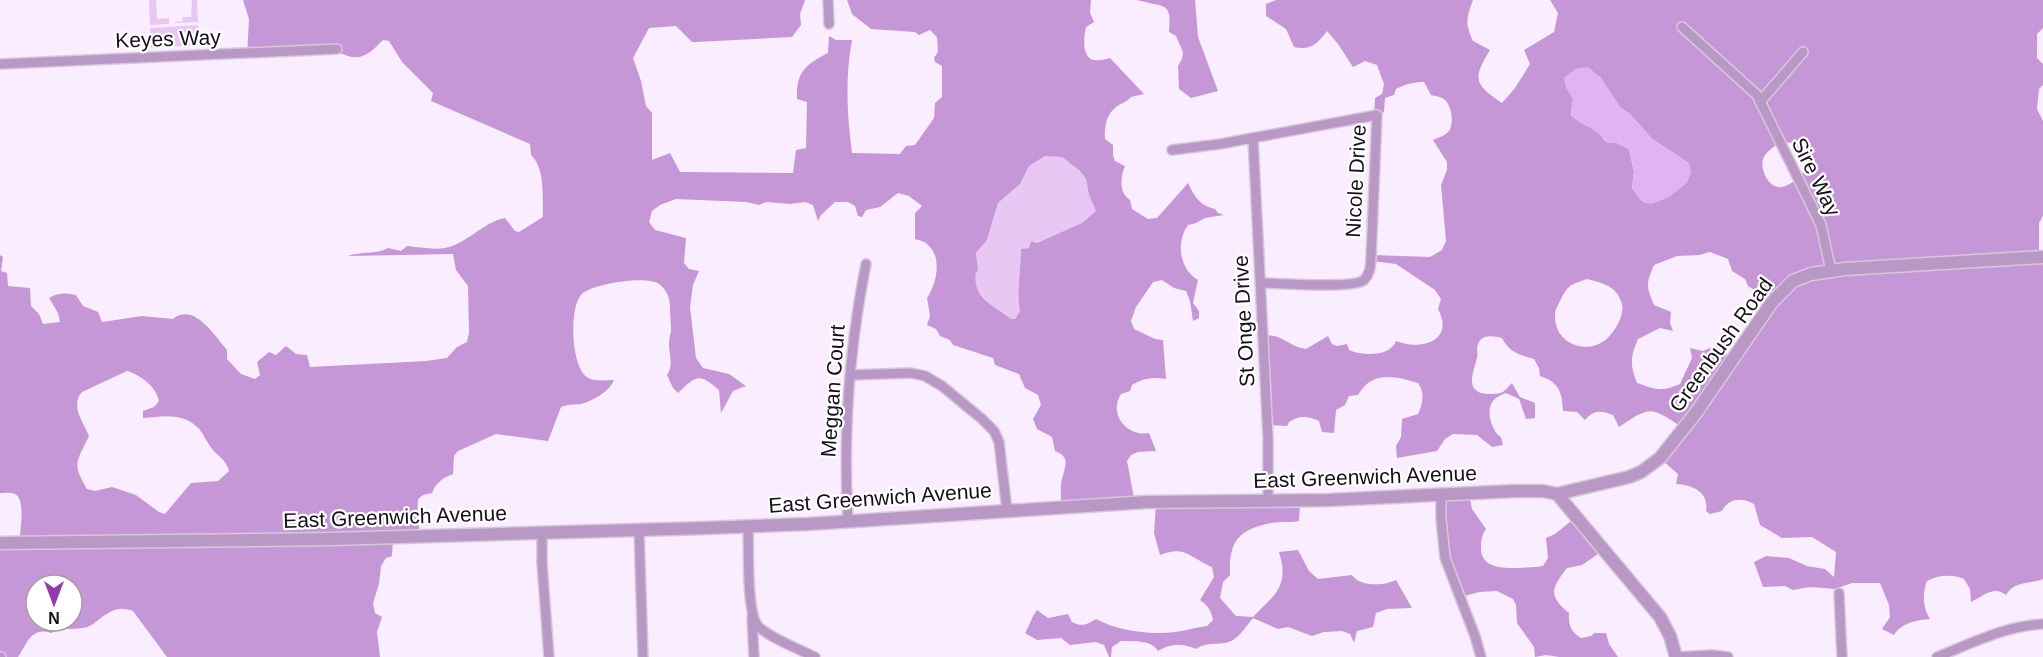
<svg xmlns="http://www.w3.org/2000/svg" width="2043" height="657" font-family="Helvetica,sans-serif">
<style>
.green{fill:#e8c7f4}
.forest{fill:#c697d6;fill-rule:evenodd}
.water{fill:#e2b2f3}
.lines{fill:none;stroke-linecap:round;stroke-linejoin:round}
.minor-casing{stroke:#d6c9da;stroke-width:12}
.tertiary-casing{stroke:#d6c9da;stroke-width:15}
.minor{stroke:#b998c5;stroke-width:9}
.tertiary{stroke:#b998c5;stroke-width:12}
.labels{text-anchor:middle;stroke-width:4.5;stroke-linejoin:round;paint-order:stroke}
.street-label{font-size:21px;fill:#160e18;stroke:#fff}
</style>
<rect width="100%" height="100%" fill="#faedff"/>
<g class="green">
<polygon points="149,0 156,0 157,19 169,18 169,24 150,25"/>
<polygon points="192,0 197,0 198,22 175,23 175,22 183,21 182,17 191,17"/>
<polygon points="198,25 199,45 151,48 150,28"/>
<path d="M1045,156L1062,157L1080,171L1086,179L1089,195L1096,211L1083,223L1037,243L1031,241L1029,248L1021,249C1021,270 1016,290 1020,311L1015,319H1011C995,305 972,300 976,272L978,271L976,253L987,240L998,203L1020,184L1029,166Z"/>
</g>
<g class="forest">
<path d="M243,0H805L800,14L801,25L792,37L696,42H692L676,26L649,28L633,58L641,81L646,106L652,113V160L670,153L680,172L793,173L796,150L806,148L807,102L797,99C796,72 805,65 828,53L829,36L836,40H852C845,77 847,116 852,153L900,154L906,146L915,145L934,118L935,103L942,97V66L935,62L934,58L938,52L937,37L930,30L919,35L915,32L871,29L852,14L847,0H1091L1090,13L1094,22L1086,27C1084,36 1081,57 1094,60C1098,61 1106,59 1110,58L1144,94L1131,97C1126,103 1120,103 1115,108C1106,115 1104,129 1105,139L1113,145V156L1115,161L1125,166C1120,177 1119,193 1130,200L1132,209L1148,219L1157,218L1188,183C1194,196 1200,206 1215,209L1218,213L1224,215L1205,218L1196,223L1188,225C1176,242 1179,269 1198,280L1193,303L1199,311V318L1193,321L1190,301L1186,291L1174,288L1162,280L1153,282L1136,307L1131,321L1134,329L1155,339L1163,340L1166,379C1153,377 1144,378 1132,385L1130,391L1121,394C1108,414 1127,437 1149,433L1156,451L1138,452L1131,455L1127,461L1135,503L1061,504C1061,496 1060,486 1062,479C1065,466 1071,457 1055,451L1052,437L1037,429L1033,419L1041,405L1038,395L1025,388L1019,374L995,365L993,358L953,345L950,340L940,336L936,329L927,325L930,316L927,298C936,285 943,258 928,245C926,242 919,240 915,239V213L922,206L909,196L898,193L880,207L866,210L862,217L858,216L855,206L848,202H835L821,215L818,221L813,205L805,202L790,204L766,202L759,205L746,202L676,199L660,205L652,211L649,222L655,230L686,238L684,263L689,269L699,271L693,285L690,307L696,358L703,368L729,374L746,386L733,391L721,413L719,390C699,373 697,375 678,393L673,388L667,375C674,364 669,356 669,344C669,340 670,335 671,331C671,323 670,315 670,308C670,298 667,290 659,284C647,275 590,284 581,295C569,309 571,366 587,377C593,382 606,380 614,380C610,391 593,401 581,404C574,405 568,404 561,407L548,441L496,434L458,451L454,456L453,474C443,478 436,482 432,493L423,495L418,499C417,512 419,523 420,536L393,537L392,556L386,558L381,566L379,584L373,603L375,613L382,617L377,632L380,657H167L133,611C109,601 99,626 83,628C70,630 62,627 51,633C31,626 27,644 18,657H6L0,654V543H19C20,532 26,499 15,494C11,492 4,493 0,493V255L3,257L1,271L7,273L8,286L30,288L31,306L39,314L43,324L60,322L58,313L49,298C58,292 67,293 76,295L83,306L98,312L102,322L142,316L173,319C194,302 214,335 227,350V359L241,374L255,379L260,375L257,362L269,352L276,355L286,346L296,354L307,355L310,367L426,361L447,358L457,347L467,342L469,332L468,286L456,270L453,254L348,256C361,251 376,255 388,248L401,251L407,246C418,247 434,250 445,248C467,244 483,222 505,218L515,231L519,232L543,217C542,197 546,170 531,155L530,144L431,101L433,93L402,62L389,41L383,40C371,52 361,63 343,54L247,56L249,19ZM1045,156L1062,157L1080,171L1086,179L1089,195L1096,211L1082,223L1037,243L1031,241L1029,248L1021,249C1021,270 1016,290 1020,311L1015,319H1011C995,305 972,300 976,272L978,271L976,253L987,240L998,203L1020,184L1029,166ZM127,371C140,375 156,386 159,401L154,407L143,411V418C163,416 185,412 200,430C204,435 206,441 210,446C217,457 225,457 229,471L218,481L191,483L165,514L159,512L136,495L112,487L95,491L87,489C72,463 76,463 89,436C83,421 70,406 82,392ZM36,585H72V621H36Z"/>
<path d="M1137,0H1195L1198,37L1218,91L1191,98L1179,89L1178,66L1182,59L1183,52L1176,36L1169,32C1172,0 1164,8 1137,0Z"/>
<path d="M1276,0H1473C1466,19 1465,23 1473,41L1490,50C1473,78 1473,84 1502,103L1515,88L1530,64L1524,50L1554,32L1558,13L1550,0H2043V28L2037,34V58L2043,64V85L2039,89L2037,109L2043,121V216L2039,223V256L2043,258V579C2030,584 2013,581 2006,595C1994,585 1983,596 1971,602L1970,589L1964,579C1952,574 1938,575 1927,581C1922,593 1923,609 1930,619C1917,620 1901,623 1894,635L1882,629L1890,617L1889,605L1880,583H1852L1835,589L1810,587L1793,590L1785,586L1763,587L1754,562L1766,556L1789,558L1807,566L1825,569L1834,577L1836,552L1812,537L1782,538L1760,525L1754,504C1742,497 1728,498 1722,511L1710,514L1706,511C1709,492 1693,485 1676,484L1678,474L1661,459L1682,427C1650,407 1652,405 1619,427L1613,415C1600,410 1594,410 1585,420L1577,412L1563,411C1562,392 1559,382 1540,376L1539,368L1534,359C1519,355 1509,352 1502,338C1491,335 1478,334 1477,349C1477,350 1478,357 1477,358C1473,373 1464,393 1488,394C1504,394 1502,393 1512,383L1520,397L1535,403V418L1526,419L1519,399L1506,393C1501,395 1496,397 1493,401C1485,410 1492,432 1501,437L1503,445L1492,447L1477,435L1453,434L1445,439L1437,451L1397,458L1396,446L1401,437L1402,419L1418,414C1423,404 1425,392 1418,383C1395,376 1372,370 1358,395L1349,396L1345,405L1336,410L1334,433L1322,432L1319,421C1308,416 1299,415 1289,422L1287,426L1268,425L1264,335C1285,335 1287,346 1306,349L1328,336L1332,344L1337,346L1347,344L1349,350C1363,356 1390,357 1396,341C1421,351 1455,341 1438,309L1441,299L1435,290L1396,264L1372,261L1373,255L1430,257L1442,250L1446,241L1441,185L1447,170V162L1433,140C1437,138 1444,136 1447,133C1455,127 1452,106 1445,100C1442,97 1435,96 1431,95L1424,82C1413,82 1406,84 1396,89L1394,95L1385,98L1384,112L1378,116L1374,114L1375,98L1382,94L1384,84L1377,65L1365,61L1353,67L1338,44L1327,31C1318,43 1311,51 1294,47L1286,29L1266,16V4ZM1600,77L1620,107L1631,115L1652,139L1689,163L1645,203L1640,199L1632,188L1634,172L1629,149L1617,143L1606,142C1596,126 1583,127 1571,115L1573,99L1571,93ZM1780,142L1792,143L1798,151L1803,152C1803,153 1807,160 1807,161C1809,172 1792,185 1782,187C1769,189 1760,170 1763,159C1766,151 1774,147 1780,142ZM1710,252L1728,259L1732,271L1745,279L1748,286L1773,301L1732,358L1715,346L1703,351L1690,348L1692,358L1680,384C1661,392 1657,390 1637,383C1630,364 1630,358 1638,339L1660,328L1673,331L1670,323L1671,312L1654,305C1646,286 1646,284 1654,265L1677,256L1699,255ZM1587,279C1603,283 1617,286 1622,304C1624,313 1618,326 1612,333C1593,359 1553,346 1555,314C1555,310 1558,305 1560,301C1562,297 1565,290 1570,286C1574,283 1582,281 1587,279Z"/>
<path d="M1469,494L1472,509L1486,529C1482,535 1481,540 1481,547C1480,575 1518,567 1537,567L1543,566L1548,558L1546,538L1555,534L1575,518L1604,550L1582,565L1567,568C1551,589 1548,595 1569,613C1568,625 1571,632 1581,638L1591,636L1594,633H1606L1609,644L1618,657H1559L1546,655L1535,657L1534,647L1517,623L1516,605L1513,599L1497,591L1479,592L1461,597L1446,560L1441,498Z"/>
<path d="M1156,503H1300L1299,521C1290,523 1280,521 1271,523C1237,530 1229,542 1230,575L1223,582L1220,598L1236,616L1253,617C1274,595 1290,587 1279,552L1298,550L1309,571L1318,579L1352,575C1360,587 1384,586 1396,580L1412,608L1387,609L1376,613L1373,627L1357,631L1354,643L1350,634L1342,631L1324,632L1312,636L1288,627L1278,629L1253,618C1247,625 1241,635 1233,640C1221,647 1209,640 1196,649C1182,643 1171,643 1158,651C1151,639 1133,642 1121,641L1112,647L1111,657H1109L1104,645L1096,642L1070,645L1061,638L1037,640L1025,633C1030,625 1031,618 1037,610L1048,618L1068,614L1072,622C1082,627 1086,625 1096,619C1118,631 1150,635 1175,632C1186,631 1196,627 1207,626L1213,620C1211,610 1208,606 1200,600L1214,577L1212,567C1189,557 1185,545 1160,555L1154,533Z"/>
</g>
<path class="water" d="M1588,67L1600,77L1620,107L1631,115L1652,139L1689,163L1691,173L1687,183L1669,197L1652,204L1645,203L1640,199L1632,189L1634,172L1629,149L1617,143L1606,142C1596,126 1583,127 1571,115L1573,99L1566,88L1564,78L1575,69Z"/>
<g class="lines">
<g class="minor-casing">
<g id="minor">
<polyline points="828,0 829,24"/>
<polyline points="1682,27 1757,95 1821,225 1831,271"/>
<polyline points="0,64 337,49"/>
<polyline points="1760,102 1803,52"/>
<polyline points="1253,138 1268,438 1268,502"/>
<path d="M1172,150L1220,144L1377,115L1371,258C1371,265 1370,274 1364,280C1354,289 1279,283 1262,283"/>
<polyline points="851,375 911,373 925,376 942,386 982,419 994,431 999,442 1007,510"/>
<polyline points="1441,494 1441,519 1445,558 1475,636 1481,657"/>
<path d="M848,520C843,434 849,349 866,264"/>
<path d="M748,526C749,546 746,613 758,626C768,637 801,650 815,657"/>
<polyline points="639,529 643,657"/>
<polyline points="542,532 542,563 549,657"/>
<polyline points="1839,593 1842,657"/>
<polyline points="752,617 754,657"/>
<polyline points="0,657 1,657"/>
<polyline points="1676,657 1712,655 1728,657"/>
<path d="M1937,657C1972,643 2005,626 2043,624"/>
</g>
</g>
<g class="tertiary-casing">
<g id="tertiary">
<polyline points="1557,494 1629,477 1641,472 1660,458 1695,414 1772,302 1793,281 1811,274 1845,269 2043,257"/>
<polyline points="0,543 332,539 705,528 808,524 1147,502 1329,500 1515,491 1543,491 1557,494 1660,617 1670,636 1676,657"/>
</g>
</g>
<use href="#minor" class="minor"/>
<use href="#tertiary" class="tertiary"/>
</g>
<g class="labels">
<g class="street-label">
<text transform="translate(168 39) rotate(-2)" y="7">Keyes Way</text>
<text transform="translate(1816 177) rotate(64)" y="7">Sire Way</text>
<text transform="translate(1356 181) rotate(-87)" y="7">Nicole Drive</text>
<text transform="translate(1244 321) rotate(-93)" y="7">St Onge Drive</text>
<text transform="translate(1721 345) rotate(-54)" y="7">Greenbush Road</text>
<text transform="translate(833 391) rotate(-86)" y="7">Meggan Court</text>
<text transform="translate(1365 477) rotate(-2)" y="7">East Greenwich Avenue</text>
<text transform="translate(880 498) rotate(-4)" y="7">East Greenwich Avenue</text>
<text transform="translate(395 517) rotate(-2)" y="7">East Greenwich Avenue</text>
</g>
</g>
<g transform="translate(54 603) rotate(180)"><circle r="28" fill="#ffffff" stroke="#a29fa3" stroke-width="1.5"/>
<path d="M0-4.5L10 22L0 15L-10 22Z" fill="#903caa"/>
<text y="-9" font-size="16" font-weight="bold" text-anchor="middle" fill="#160e18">N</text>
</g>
</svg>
